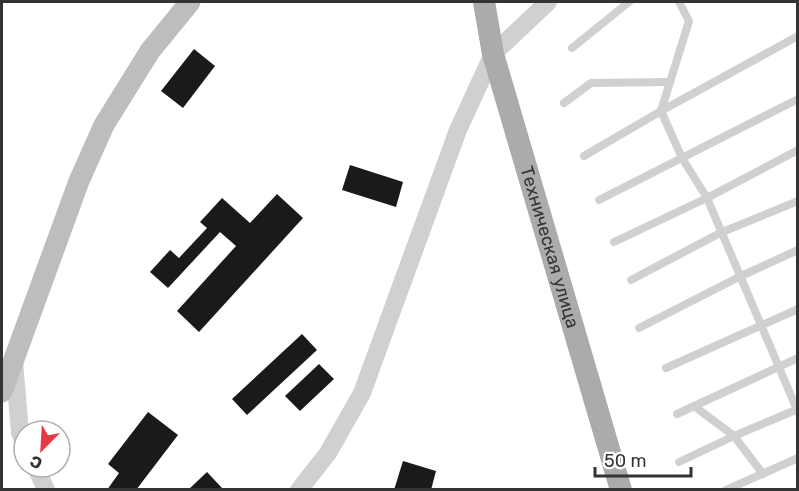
<svg xmlns="http://www.w3.org/2000/svg" width="799" height="491" font-family="Rubik,sans-serif">
<style>
.building{fill:#1a1a1a}
.lines{fill:none;stroke-linecap:round;stroke-linejoin:round}
.service{stroke:#d0d0d0;stroke-width:8}
.tertiary{stroke:#d0d0d0;stroke-width:18}
.secondary{stroke:#bdbdbd;stroke-width:21}
.primary{stroke:#ababab;stroke-width:22}
.labels{text-anchor:middle;stroke-width:6;stroke-linejoin:round;paint-order:stroke}
.street-label{font-size:18px;fill:#333;stroke:#fff}
</style>
<rect width="100%" height="100%" fill="#fff"/>
<g class="building">
<polygon points="194,49 215,66 183,108 161,91"/>
<polygon points="350,165 403,182 396,207 342,190"/>
<polygon points="277,194 303,218 199,332 177,311 236,246 220,232 168,288 150,272 170,250 179,258 207,228 200,222 222,198 250,223"/>
<polygon points="302,334 317,350 247,415 232,399"/>
<polygon points="319,364 334,379 300,411 285,396"/>
<polygon points="148,412 178,435 136,490 107,490 119,473 108,464"/>
<polygon points="403,461 436,471 431,490 394,490"/>
<polygon points="207,472 222,488 221,490 188,490"/>
</g>
<g class="lines">
<g class="service">
<polyline points="679,2 689,21 661,111 682,158 707,198 798,412"/>
<polyline points="572,48 629,2"/>
<polyline points="564,103 591,83 670,82"/>
<polyline points="584,156 661,111 798,36"/>
<polyline points="599,200 798,99"/>
<polyline points="614,242 707,198 798,150"/>
<polyline points="631,280 720,233 798,201"/>
<polyline points="639,328 739,277 798,250"/>
<polyline points="666,368 798,309"/>
<polyline points="694,406 734,436 763,474"/>
<polyline points="677,414 798,358"/>
<polyline points="679,462 734,436 798,409"/>
<polyline points="726,490 798,458"/>
</g>
<g class="tertiary">
<polyline points="14,361 20,433 24,442"/>
<polyline points="36,467 46,490"/>
<polyline points="299,490 328,453 362,393 458,130 493,54 548,2"/>
</g>
<polyline class="secondary" points="2,392 79,181 104,125 150,51 190,2"/>
<path class="primary" id="s1" d="M484,2L493,54L621,490"/>
</g>
<g class="labels">
<g class="street-label">
<text dy="6" stroke="none"><textPath href="#s1" startOffset="254">Техническая улица</textPath></text>
</g>
</g>
<rect width="799" height="491" fill="none" stroke="#333333" stroke-width="6"/>
<g transform="translate(42 449) rotate(204)"><circle r="28" fill="#ffffff" stroke="#adadad" stroke-width="1.5"/>
<path d="M0-4.5L10 22L0 15L-10 22Z" fill="#e63946"/>
<text y="-9" font-size="16" font-weight="bold" text-anchor="middle" fill="#333333">С</text>
</g>
<path d="M595 467v9h96v-9" fill="none" stroke="#333333" stroke-width="3"/>
<text x="604" y="467" font-size="18" fill="#333333" stroke="#ffffff" stroke-width="4.5" paint-order="stroke">50 m</text>
</svg>
